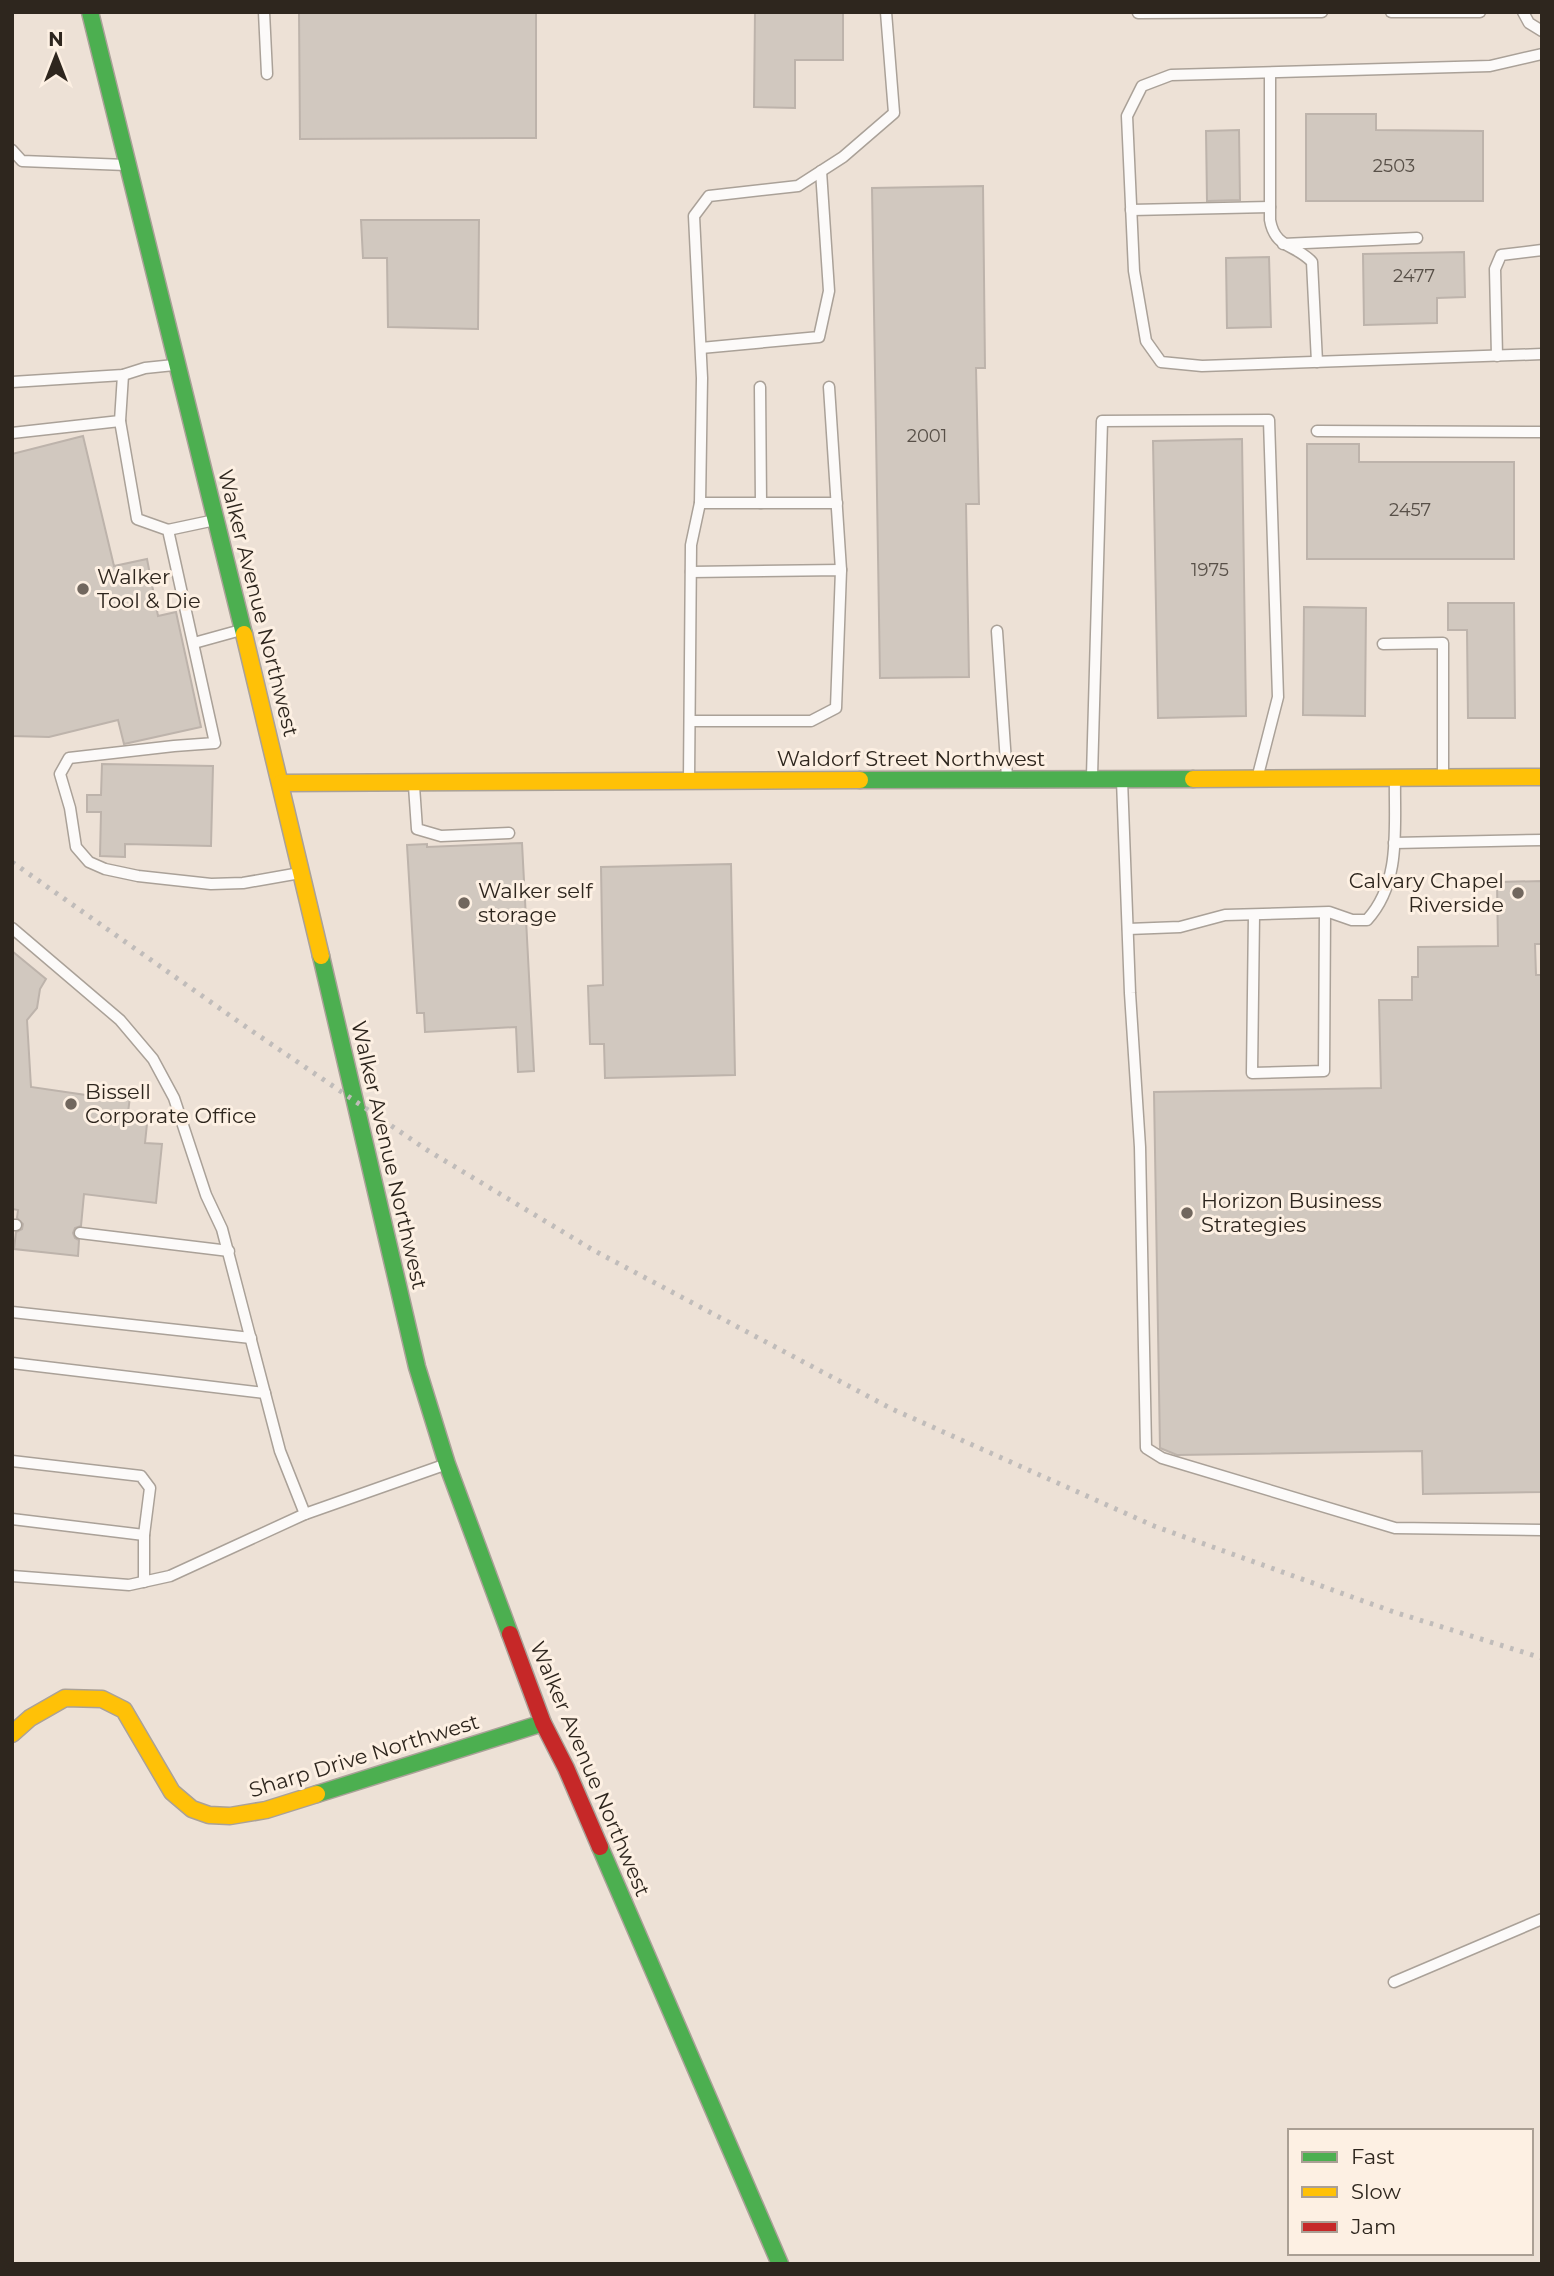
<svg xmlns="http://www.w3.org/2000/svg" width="1554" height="2276" font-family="Montserrat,sans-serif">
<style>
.building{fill:#d1c8bf;stroke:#bdb3ab;stroke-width:2}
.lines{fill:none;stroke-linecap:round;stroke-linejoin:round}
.lane-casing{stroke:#aaa198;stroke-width:13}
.fast-casing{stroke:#aaa198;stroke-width:19}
.slow-casing{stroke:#aaa198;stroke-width:19}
.jam-casing{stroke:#aaa198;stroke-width:19}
.lane{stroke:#fcfaf9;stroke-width:10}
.fast{stroke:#4caf50;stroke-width:16}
.slow{stroke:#ffc107;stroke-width:16}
.jam{stroke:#c62828;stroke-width:16}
.rail{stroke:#c0bcba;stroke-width:5;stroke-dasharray:3.5 7;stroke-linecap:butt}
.poi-dot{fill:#71675e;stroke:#fdf0e3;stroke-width:2.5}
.labels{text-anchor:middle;stroke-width:6;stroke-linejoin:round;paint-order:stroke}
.number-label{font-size:18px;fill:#585048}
.poi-label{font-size:21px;fill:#2e261e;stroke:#fdf0e3;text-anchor:start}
.street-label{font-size:21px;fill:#2e261e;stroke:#fdf0e3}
</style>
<rect width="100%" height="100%" fill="#ede1d6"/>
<g class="building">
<polygon points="299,12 536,12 536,138 300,139"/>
<polygon points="755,12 843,12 843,60 795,60 795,108 754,107"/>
<polygon points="1306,114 1376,114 1376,130 1483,131 1483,201 1306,201"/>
<polygon points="1239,130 1240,200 1207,201 1206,131"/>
<polygon points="983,186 985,368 976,368 979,504 966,504 969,677 880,678 872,188"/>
<polygon points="361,220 479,220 478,329 388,327 387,258 363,258"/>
<polygon points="1464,252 1465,297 1437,298 1437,323 1364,325 1363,254"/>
<polygon points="1269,257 1271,327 1227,328 1226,258"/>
<polygon points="83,436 114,566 147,559 158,616 176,612 201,727 124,744 118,720 49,737 12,736 12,454"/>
<polygon points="1242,439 1246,716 1158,718 1153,441"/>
<polygon points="1307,444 1359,444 1359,462 1514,462 1514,559 1307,559"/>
<polygon points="1448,603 1514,603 1515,718 1468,718 1467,630 1448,630"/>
<polygon points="1304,607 1366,608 1365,716 1303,715"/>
<polygon points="102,764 213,766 211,846 125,844 125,857 100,856 101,812 87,812 87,795 101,795"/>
<polygon points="522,843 534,1071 518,1072 516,1027 425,1032 424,1013 417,1013 407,845 427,844 427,847"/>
<polygon points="731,864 735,1075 605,1078 604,1044 590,1044 588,986 603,985 601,867"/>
<polygon points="1542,881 1542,944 1535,944 1536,975 1542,975 1542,1492 1423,1494 1422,1451 1177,1455 1160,1448 1154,1092 1381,1088 1379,1000 1412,1000 1412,977 1418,977 1418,947 1498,946 1497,882"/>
<polygon points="12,951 46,979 40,989 37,1008 27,1020 31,1087 93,1096 94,1086 131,1090 128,1112 148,1114 145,1143 162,1144 156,1203 84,1194 81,1226 75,1228 73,1233 75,1238 79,1240 78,1256 14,1249 16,1232 22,1229 23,1224 17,1218 18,1210 12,1209"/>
</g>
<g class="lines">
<g class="lane-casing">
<g id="lane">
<polyline points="264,12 267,74"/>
<polyline points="1391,12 1480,12"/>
<polyline points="1523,12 1529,23 1542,31"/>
<polyline points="1138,13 1322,12"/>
<polyline points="1542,54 1490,66 1171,75 1142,86 1127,116 1134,271 1146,341 1161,362 1202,366 1542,354"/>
<path d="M1270,73V220C1275,249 1296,244 1312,262L1317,362"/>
<polyline points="12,150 22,161 126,165"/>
<polyline points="1131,210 1270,207"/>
<polyline points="1283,244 1417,238"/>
<polyline points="701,348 819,337 829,291 821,171"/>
<polyline points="1497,356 1495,269 1501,255 1542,250"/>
<polyline points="12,382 123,375 145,368 174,365"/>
<polyline points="760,387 761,503"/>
<polyline points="829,387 841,570"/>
<polyline points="120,421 137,519 168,530 215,743 174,746 69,758 60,774 70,808 76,847 89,862 105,869 138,876 211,884 243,883 300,873"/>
<polyline points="1317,431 1542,432"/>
<polyline points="12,433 120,421 123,375"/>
<polyline points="700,503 837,503"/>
<polyline points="168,530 215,520"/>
<polyline points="997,631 1007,777"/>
<polyline points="194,643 241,630"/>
<polyline points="1383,644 1443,643 1443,773"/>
<polyline points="691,721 811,721 836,708 841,570 691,572"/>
<polyline points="1092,776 1102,421 1269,420 1278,697 1258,775"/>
<polyline points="689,780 691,545 700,503 702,378 694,216 709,196 798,186 843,157 894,113 886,12"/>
<polyline points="1122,780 1130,993 1140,1147 1146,1448 1162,1458 1395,1528 1542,1530"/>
<polyline points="414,786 417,829 441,836 509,833"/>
<polyline points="1394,843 1542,840"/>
<polyline points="1254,915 1252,1073 1324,1071 1325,913"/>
<polyline points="12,928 120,1020 153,1059 174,1098 206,1195 222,1229 280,1451 305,1514"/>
<path d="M1128,929L1180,927L1225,915L1329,912L1352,920H1367C1402,882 1394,826 1395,778"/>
<polyline points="12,1225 16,1225"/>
<polyline points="80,1233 229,1251"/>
<polyline points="12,1312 251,1338"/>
<polyline points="12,1363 265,1393"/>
<polyline points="12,1461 141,1476 150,1488 144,1535 144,1582"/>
<polyline points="12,1519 144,1535"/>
<polyline points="12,1576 129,1585 170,1576 305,1514 444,1465"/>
<polyline points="1394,1982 1542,1919"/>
</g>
</g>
<g class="fast-casing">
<g id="fast">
<polyline points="90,12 244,634"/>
<polyline points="860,780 1193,779"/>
<polyline points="321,956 417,1367 447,1464 510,1634"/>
<polyline points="317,1794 543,1723"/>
<polyline points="600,1847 780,2264"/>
</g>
</g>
<g class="slow-casing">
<g id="slow">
<polyline points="244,634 321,956"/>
<polyline points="1193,779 1542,777"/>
<polyline points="281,783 860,780"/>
<polyline points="12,1734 30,1718 65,1698 102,1699 124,1710 172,1792 192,1809 209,1815 230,1816 266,1810 317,1794"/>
</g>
</g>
<g class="jam-casing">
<polyline id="jam" points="510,1634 543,1723 566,1768 600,1847"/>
</g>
<use href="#lane" class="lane"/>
<use href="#fast" class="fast"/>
<use href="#slow" class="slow"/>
<use href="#jam" class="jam"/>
<polyline class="rail" points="12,862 249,1029 427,1150 593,1250 892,1409 1154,1526 1394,1612 1542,1658"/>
</g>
<g class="poi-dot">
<circle cx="83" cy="589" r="7"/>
<circle cx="1518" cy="893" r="7"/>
<circle cx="464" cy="903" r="7"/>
<circle cx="71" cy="1104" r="7"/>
<circle cx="1187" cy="1213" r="7"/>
</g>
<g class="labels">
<g class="number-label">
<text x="1394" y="172">2503</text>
<text x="1414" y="282">2477</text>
<text x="927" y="442">2001</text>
<text x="1410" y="516">2457</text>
<text x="1210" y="576">1975</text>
</g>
<g class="poi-label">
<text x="97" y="584">Walker<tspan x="97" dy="24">Tool &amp; Die</tspan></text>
<text x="1504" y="888" text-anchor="end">Calvary Chapel<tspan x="1504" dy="24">Riverside</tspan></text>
<text x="478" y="898">Walker self<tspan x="478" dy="24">storage</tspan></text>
<text x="85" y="1099">Bissell<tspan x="85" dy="24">Corporate Office</tspan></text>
<text x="1201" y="1208">Horizon Business<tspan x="1201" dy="24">Strategies</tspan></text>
</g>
<g class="street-label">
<text transform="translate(258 603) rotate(76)" y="7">Walker Avenue Northwest</text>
<text x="911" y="766">Waldorf Street Northwest</text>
<text transform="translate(389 1155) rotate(77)" y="7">Walker Avenue Northwest</text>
<text transform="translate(364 1756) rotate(-17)" y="7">Sharp Drive Northwest</text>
<text transform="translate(590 1769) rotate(67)" y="7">Walker Avenue Northwest</text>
</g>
</g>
<rect width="1554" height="2276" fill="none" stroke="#2e261e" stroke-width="28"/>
<rect x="1288" y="2129" width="245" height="126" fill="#fdf0e3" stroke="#aa9f94" stroke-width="2"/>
<rect x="1302" y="2152" width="35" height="10" fill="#4caf50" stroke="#aa9f94" stroke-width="2"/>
<text x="1351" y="2164" font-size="21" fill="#2e261e">Fast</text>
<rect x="1302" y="2187" width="35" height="10" fill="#ffc107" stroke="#aa9f94" stroke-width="2"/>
<text x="1351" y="2199" font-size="21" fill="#2e261e">Slow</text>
<rect x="1302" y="2222" width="35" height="10" fill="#c62828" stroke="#aa9f94" stroke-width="2"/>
<text x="1351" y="2234" font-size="21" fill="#2e261e">Jam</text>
<g transform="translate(56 56)" stroke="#fdf0e3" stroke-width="5" paint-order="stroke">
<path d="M0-5L12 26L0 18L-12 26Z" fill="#2e261e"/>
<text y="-10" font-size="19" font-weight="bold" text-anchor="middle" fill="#2e261e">N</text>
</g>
</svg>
